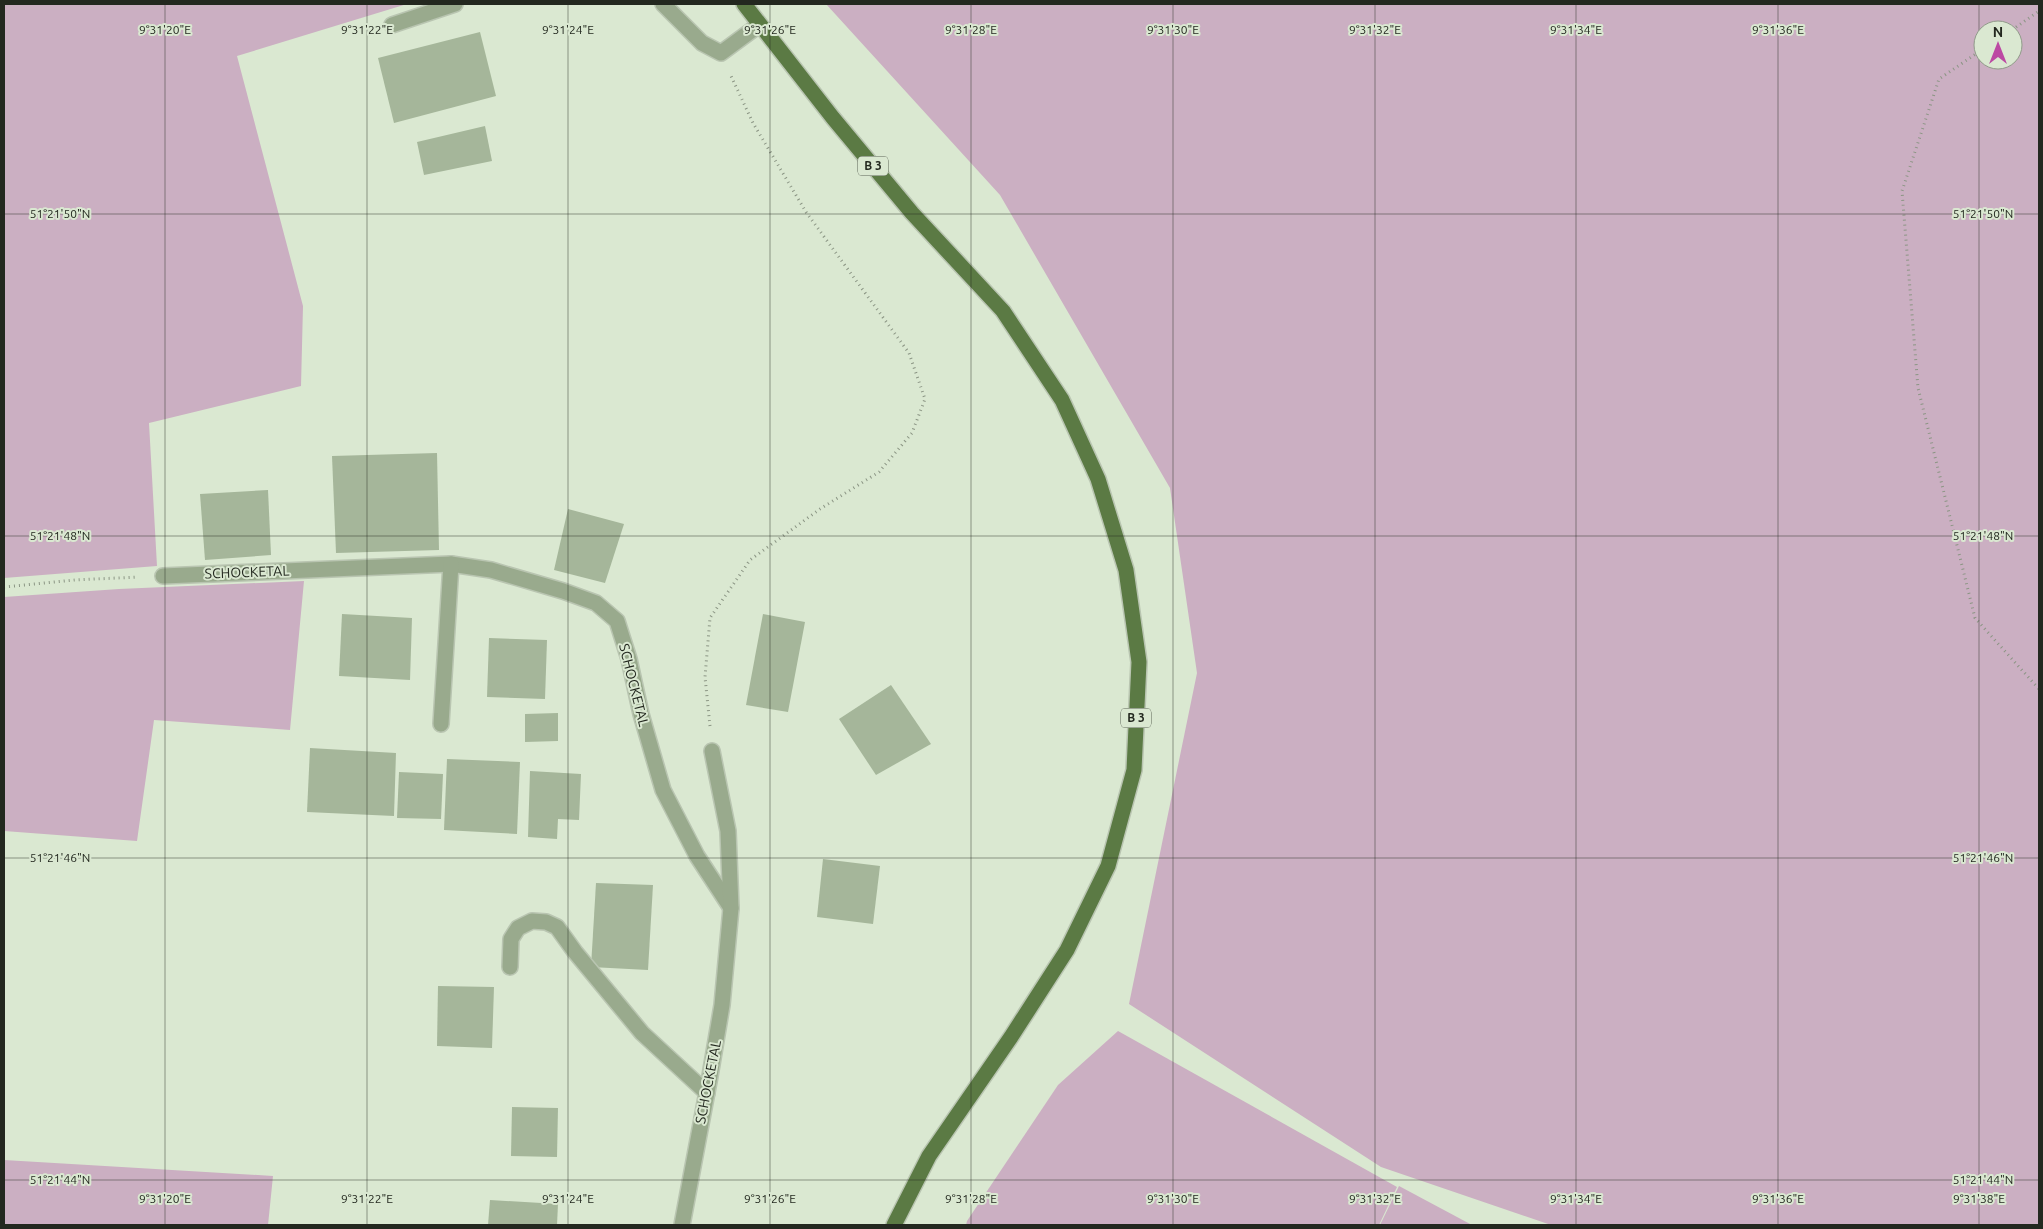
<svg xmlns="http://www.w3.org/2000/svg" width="2043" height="1229" font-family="Ubuntu,sans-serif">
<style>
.green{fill:#cbafc2;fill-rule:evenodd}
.building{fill:#a5b69a}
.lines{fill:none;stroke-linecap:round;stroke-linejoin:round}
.lane-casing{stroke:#b9c5b1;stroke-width:18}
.street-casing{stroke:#b9c5b1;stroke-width:18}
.primary-casing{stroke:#b9c5b1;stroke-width:18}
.path{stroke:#8b9584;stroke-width:3;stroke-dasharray:1 4;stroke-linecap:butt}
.lane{stroke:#99aa8d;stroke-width:15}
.street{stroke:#99aa8d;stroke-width:15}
.primary{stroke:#5b7a44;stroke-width:15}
.ticks{fill:none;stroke:#23281f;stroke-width:1;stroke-opacity:0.45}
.labels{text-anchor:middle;stroke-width:4;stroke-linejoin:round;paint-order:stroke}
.shield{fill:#dae8d1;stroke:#5a6254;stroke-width:1}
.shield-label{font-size:12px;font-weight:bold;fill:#23281f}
.street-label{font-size:14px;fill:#23281f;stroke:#dae8d1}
.ticks-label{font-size:12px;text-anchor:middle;fill:#23281f;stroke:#dae8d1;stroke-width:4;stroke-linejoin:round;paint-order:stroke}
</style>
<rect width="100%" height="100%" fill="#dae8d1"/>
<g class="green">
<polygon points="4,4 407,4 237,56 303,306 301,386 149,423 157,566 4,578"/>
<path d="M826,4H2039V1225H1551L1381,1167L1129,1004L1197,673L1170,488L1000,195ZM1983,30H2013V60H1983Z"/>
<polygon points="304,581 290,730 154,720 137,841 4,831 4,597 119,589"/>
<polygon points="1118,1031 1397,1187 1379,1225 966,1225 967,1221 1058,1085"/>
<polygon points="4,1160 273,1176 268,1225 4,1225"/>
<polygon points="1399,1186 1472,1225 1380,1225"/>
</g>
<g class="building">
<polygon points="480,32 496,96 394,123 378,58"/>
<polygon points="485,126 492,161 424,175 417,142"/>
<polygon points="437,453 439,550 336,553 332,456"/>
<polygon points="268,490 271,555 205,560 200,494"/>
<polygon points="568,509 624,524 605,583 554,570"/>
<polygon points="342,614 412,618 410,680 339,676"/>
<polygon points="763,614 805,622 788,712 746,705"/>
<polygon points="489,638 547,640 545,699 487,697"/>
<polygon points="891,685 931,744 876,775 839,719"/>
<polygon points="558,713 558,741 525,742 525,714"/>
<polygon points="310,748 396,753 394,816 307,812"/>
<polygon points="447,759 520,762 517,834 444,830"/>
<polygon points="530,771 581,774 579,820 558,819 557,839 528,837"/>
<polygon points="399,772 443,774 441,819 397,818"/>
<polygon points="823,859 880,866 873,924 817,917"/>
<polygon points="596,883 653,885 648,970 591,967"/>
<polygon points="438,986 494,987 492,1048 437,1046"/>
<polygon points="512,1107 558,1108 557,1157 511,1156"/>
<polygon points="490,1200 558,1204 557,1225 488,1225"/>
</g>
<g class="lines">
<g class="lane-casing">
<polyline id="lane" points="510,967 511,939 518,928 532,921 546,922 557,927 575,952 642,1033 707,1093"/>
</g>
<g class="street-casing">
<g id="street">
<polyline points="663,4 702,43 721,53 759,25"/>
<polyline points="392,25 455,4"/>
<polyline points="163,576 451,564 491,570 563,591 596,603 617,621 629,659 641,714 663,790 697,856 731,908"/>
<polyline points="441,724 451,564"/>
<polyline points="682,1225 710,1076 722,1005 731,908 728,831 712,751"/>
</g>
</g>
<g class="primary-casing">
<polyline id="primary" points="744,4 833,118 912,213 1003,311 1062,400 1098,479 1126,570 1139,662 1134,770 1108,866 1067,950 1011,1037 929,1156 894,1225"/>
</g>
<g class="path">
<polyline points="2012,30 2039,11"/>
<polyline points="1983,49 1939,79 1902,191 1918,388 1975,618 2039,689"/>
<polyline points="4,587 75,580 138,577"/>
<polyline points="710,726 705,677 710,618 750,560 820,509 879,472 912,433 925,399 909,353 806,212 753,123 731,76"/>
<polyline points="2039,1225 2039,1224"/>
</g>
<use href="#lane" class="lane"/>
<use href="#street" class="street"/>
<use href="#primary" class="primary"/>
</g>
<path class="ticks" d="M165,4V1225M367,4V1225M568,4V1225M770,4V1225M971,4V1225M1173,4V1225M1375,4V1225M1576,4V1225M1778,4V1225M1979,4V1225M4,214H2039M4,536H2039M4,858H2039M4,1180H2039"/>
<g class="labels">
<g class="shield">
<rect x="858" y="156.5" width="30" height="19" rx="4"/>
<rect x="1121" y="708.5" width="30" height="19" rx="4"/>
</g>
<g class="shield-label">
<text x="873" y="170">B 3</text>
<text x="1136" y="722">B 3</text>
</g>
<g class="street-label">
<text transform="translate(247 572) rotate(-2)" y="5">SCHOCKETAL</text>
<text transform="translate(634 685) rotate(76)" y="5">SCHOCKETAL</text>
<text transform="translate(708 1082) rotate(-79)" y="5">SCHOCKETAL</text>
</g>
</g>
<g class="ticks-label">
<text x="165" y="34">9°31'20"E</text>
<text x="367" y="34">9°31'22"E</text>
<text x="568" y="34">9°31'24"E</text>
<text x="770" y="34">9°31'26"E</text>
<text x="971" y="34">9°31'28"E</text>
<text x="1173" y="34">9°31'30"E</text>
<text x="1375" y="34">9°31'32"E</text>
<text x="1576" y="34">9°31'34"E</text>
<text x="1778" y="34">9°31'36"E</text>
<text x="60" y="218">51°21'50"N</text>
<text x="1983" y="218">51°21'50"N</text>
<text x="60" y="540">51°21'48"N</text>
<text x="1983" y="540">51°21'48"N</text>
<text x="60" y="862">51°21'46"N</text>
<text x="1983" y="862">51°21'46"N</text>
<text x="60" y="1184">51°21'44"N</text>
<text x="1983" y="1184">51°21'44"N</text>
<text x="165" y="1203">9°31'20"E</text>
<text x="367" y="1203">9°31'22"E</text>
<text x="568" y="1203">9°31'24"E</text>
<text x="770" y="1203">9°31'26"E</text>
<text x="971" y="1203">9°31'28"E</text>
<text x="1173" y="1203">9°31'30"E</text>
<text x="1375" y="1203">9°31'32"E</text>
<text x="1576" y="1203">9°31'34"E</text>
<text x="1778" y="1203">9°31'36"E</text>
<text x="1979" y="1203">9°31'38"E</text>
</g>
<rect width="2043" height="1229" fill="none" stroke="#23281f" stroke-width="10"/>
<g transform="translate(1998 45)"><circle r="24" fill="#dae8d1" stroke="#919b8a"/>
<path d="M0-4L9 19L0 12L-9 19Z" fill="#bc49a3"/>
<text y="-8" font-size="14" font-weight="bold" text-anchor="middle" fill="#23281f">N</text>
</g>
</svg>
